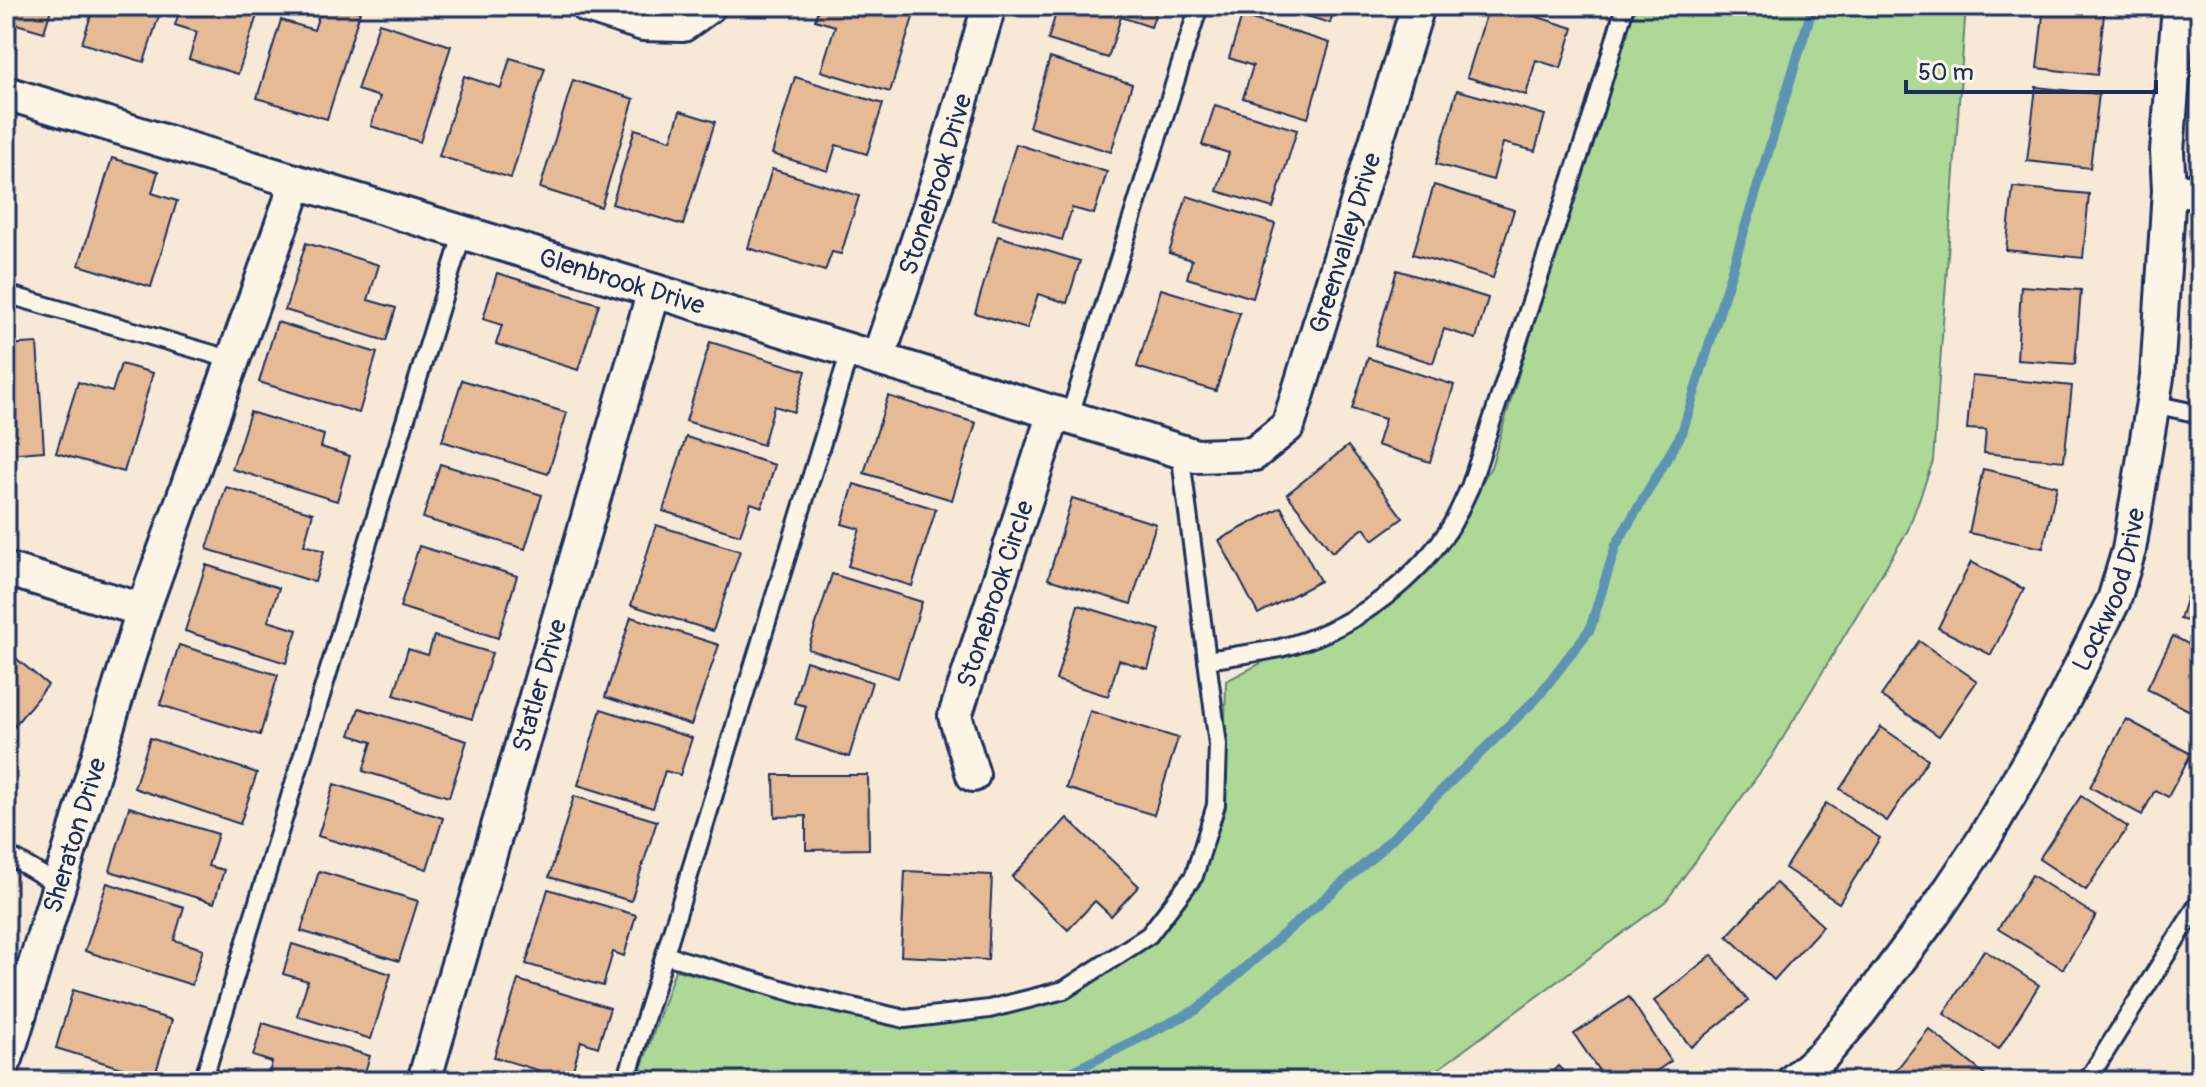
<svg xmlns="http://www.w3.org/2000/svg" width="2206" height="1087" font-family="Pangolin,sans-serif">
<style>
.green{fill:#add895;stroke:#64847a;stroke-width:2}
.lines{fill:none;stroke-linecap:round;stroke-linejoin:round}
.stream{stroke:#5f93b4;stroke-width:10}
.building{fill:#e5ba95;stroke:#1b2f5e;stroke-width:2}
.lane-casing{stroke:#1b2f5e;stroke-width:22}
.street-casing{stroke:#1b2f5e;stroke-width:38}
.lane{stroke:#fcf5e5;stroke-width:16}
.street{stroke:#fcf5e5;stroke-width:32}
.labels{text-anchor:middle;stroke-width:6;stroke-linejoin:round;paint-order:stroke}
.street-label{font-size:26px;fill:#1b2f5e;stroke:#fcf5e5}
</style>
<rect width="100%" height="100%" fill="#f7e9d5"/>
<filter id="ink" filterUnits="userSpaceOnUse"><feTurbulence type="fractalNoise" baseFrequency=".0125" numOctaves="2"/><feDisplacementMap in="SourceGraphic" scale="16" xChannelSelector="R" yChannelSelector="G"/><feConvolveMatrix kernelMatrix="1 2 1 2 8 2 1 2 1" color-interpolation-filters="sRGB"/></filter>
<g filter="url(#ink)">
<polygon class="green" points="1628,6 1966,6 1933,461 1908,530 1772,756 1666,901 1422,1081 637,1081 675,970 897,1023 937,1024 1067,996 1157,937 1223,809 1226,681 1381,602 1447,541 1491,467"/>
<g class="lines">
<polyline class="stream" points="1053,1081 1196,1010 1375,855 1537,698 1590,629 1616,545 1682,433 1813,6"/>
</g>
<g class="building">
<polygon points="6,6 52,6 44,32 6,21"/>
<polygon points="94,6 162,6 144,62 82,43"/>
<polygon points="181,6 260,6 238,74 189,59 197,32 175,25"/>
<polygon points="322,6 341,6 360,12 327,119 257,98 281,20 314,30"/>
<polygon points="819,6 887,6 914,14 890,92 821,71 835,26 815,20"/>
<polygon points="1058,6 1158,6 1151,27 1121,17 1108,58 1048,40"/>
<polygon points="1274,6 1335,6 1330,23"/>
<polygon points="1489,6 1502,6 1573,28 1561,68 1536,60 1526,95 1467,77"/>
<polygon points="2044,6 2105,6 2097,75 2037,68"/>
<polygon points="1242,16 1330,43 1308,118 1243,98 1253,66 1229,58"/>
<polygon points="379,23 451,46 420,142 371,126 380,97 357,90"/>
<polygon points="510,58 545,68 511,178 439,156 464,76 501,88"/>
<polygon points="1050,58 1132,84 1111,152 1029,127"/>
<polygon points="795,77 883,104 867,154 836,145 828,171 772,154"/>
<polygon points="573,80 634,99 601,207 540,188"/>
<polygon points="2036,87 2099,94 2090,168 2027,161"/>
<polygon points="1457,90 1545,115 1535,151 1503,143 1493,180 1436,164"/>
<polygon points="1215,105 1297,130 1273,208 1217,191 1229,153 1202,145"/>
<polygon points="680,111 715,122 683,225 612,204 635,129 671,140"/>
<polygon points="1016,144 1107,172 1094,214 1072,208 1062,240 993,219"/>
<polygon points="112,158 158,172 152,193 177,201 151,287 79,265"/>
<polygon points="772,169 859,196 841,254 832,252 825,271 748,248"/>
<polygon points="1434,185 1514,210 1493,278 1413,254"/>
<polygon points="2013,187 2089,194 2083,258 2006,250"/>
<polygon points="1187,196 1275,224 1253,298 1187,278 1192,260 1169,253"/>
<polygon points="998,236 1080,261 1067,303 1038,294 1027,329 975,313"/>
<polygon points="306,243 379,265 368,300 396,308 386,341 285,310"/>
<polygon points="1397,270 1488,298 1476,339 1444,329 1433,363 1375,345"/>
<polygon points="497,273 599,304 578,370 496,344 502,325 483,319"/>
<polygon points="2021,286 2081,290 2075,364 2017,360"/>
<polygon points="1161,289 1240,313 1216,391 1137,367"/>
<polygon points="277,322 377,353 359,413 259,382"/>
<polygon points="710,342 806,371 794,412 774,406 763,445 686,421"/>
<polygon points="37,343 44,451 6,454 6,345"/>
<polygon points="1368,358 1454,385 1430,462 1377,445 1385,419 1352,409"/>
<polygon points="121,364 153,373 124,472 56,453 78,382 112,392"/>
<polygon points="1972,376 2072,386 2064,461 1984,453 1986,430 1967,429"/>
<polygon points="462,380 567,413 548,474 442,441"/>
<polygon points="888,396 976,423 952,500 864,473"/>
<polygon points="250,412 324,435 321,447 350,456 337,501 232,469"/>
<polygon points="686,437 775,465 762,507 751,503 740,535 663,511"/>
<polygon points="1348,446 1403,518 1373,540 1364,528 1332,552 1287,494"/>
<polygon points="440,464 542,495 525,549 423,518"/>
<polygon points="1983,469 2057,486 2043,548 1969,533"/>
<polygon points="854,484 936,509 912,586 848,566 860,529 842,524"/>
<polygon points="226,487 313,513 304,545 324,551 315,582 207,549"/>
<polygon points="1072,498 1156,524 1131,604 1048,579"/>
<polygon points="1281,507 1320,581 1258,614 1219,540"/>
<polygon points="656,525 740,551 713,631 631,605"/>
<polygon points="419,546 517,576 498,638 400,607"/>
<polygon points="2200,554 2200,625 2180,619"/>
<polygon points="1971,562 2024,589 1991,655 1938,628"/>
<polygon points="206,565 279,588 268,621 297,630 286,663 185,631"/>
<polygon points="832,574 922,602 898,678 808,649"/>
<polygon points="1078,605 1160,630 1148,669 1119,660 1108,696 1056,680"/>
<polygon points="631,617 719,645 691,725 605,697"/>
<polygon points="434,636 492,653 472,719 394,695 408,649 428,655"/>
<polygon points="2173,636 2200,650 2200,716 2147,689"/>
<polygon points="1919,641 1977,681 1939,736 1881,696"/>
<polygon points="179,645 278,675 260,735 160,705"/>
<polygon points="6,650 48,685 6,736"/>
<polygon points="806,661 872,682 849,757 796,740 806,706 794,703"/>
<polygon points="359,708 467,741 449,797 363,771 372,742 350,735"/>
<polygon points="601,709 692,738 680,775 665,771 653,808 578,785"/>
<polygon points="1090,711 1178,738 1154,815 1066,788"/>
<polygon points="2126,719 2191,754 2168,797 2155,790 2142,815 2090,787"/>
<polygon points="1881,727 1928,759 1887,821 1840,789"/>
<polygon points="150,738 257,773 240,824 134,788"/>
<polygon points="774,775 868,775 869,849 806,850 806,816 775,817"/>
<polygon points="334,784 443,818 427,869 318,836"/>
<polygon points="574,796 657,821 631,901 549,877"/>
<polygon points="2081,796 2128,827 2086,890 2039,859"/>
<polygon points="1826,803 1880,838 1839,903 1785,868"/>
<polygon points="129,807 218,834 208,866 224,870 214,903 110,871"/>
<polygon points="1067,818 1139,886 1111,916 1095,901 1068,930 1012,877"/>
<polygon points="319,871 418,901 399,961 301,931"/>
<polygon points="905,871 992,875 988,960 901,956"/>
<polygon points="2032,875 2096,916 2063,969 1998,929"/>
<polygon points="107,883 184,907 174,940 203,949 192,985 85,951"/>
<polygon points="1776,883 1823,926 1774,980 1727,936"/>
<polygon points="548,889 636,915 624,956 613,952 603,986 526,964"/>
<polygon points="292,944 391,974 371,1039 297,1016 308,981 283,974"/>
<polygon points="1984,950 2039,985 1999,1049 1944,1014"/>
<polygon points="1712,955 1748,1001 1691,1047 1654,1001"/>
<polygon points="518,980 610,1008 598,1047 581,1041 570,1080 494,1057"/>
<polygon points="73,990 172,1020 154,1078 56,1048"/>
<polygon points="1629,997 1671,1061 1642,1081 1606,1081 1574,1034"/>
<polygon points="263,1023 370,1056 362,1081 267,1081 272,1062 253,1056"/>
<polygon points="1929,1029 1989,1078 1986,1081 1902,1081 1893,1074"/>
<polygon points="2197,1065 2200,1066 2200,1081 2191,1081"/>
<polygon points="1558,1066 1573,1081 1543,1081"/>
<polygon points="492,1070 529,1081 488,1081"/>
</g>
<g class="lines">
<g class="lane-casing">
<g id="lane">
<polyline points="6,294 233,360"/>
<polyline points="2153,404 2200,414"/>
<polyline points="1069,418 1199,6"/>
<path d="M1207,660C1231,656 1256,653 1280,648C1347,632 1409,587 1448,531C1457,517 1463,501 1470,487L1594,111L1625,6"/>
<polyline points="6,854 59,885"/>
<polyline points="665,955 809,997 905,1019 989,1009 1064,990 1149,935 1194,876 1216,805 1218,745 1180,451"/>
<polyline points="203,1081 463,232"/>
<polyline points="626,1081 850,351"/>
<polyline points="2087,1081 2200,901"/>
</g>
</g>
<g class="street-casing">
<g id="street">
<polyline points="587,6 643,24 683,25 709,6"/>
<path id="s1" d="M6,93L1196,456L1254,454L1288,426L1418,6"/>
<polyline points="2169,190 2200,192"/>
<path id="s2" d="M878,359L939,177L989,6"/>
<polyline points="12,571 143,610"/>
<path id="s3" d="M973,775L955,716L1054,413"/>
<path id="s4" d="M6,1059L143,610L297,182"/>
<path id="s5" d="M424,1081L654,291"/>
<path id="s6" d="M1793,1081L1823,1055L1860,1012L1937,909L1982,842L2055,717L2114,600L2129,550L2157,377L2169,190L2167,151L2179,6"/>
</g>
</g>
<use href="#lane" class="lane"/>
<use href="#street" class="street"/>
</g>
</g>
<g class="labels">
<g class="street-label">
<text dy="9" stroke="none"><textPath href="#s2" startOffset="184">Stonebrook Drive</textPath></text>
<text dy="9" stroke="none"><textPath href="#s1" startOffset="1538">Greenvalley Drive</textPath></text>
<text dy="9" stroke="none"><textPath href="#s1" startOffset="644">Glenbrook Drive</textPath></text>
<text dy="9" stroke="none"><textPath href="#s6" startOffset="590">Lockwood Drive</textPath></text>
<text dy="9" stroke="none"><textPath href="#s3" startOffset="190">Stonebrook Circle</textPath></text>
<text dy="9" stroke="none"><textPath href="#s5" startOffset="412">Statler Drive</textPath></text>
<text dy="9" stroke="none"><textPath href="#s4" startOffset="234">Sheraton Drive</textPath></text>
</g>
</g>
<rect width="2206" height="1087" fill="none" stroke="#fcf5e5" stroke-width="32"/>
<rect x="16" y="16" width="2174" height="1055" fill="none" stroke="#1b2f5e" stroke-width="3" filter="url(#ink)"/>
<path d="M1906 80v12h250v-12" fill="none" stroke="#1b2f5e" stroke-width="4"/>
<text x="1918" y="80" font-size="24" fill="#1b2f5e" stroke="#fcf5e5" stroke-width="6" paint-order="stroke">50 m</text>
</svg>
